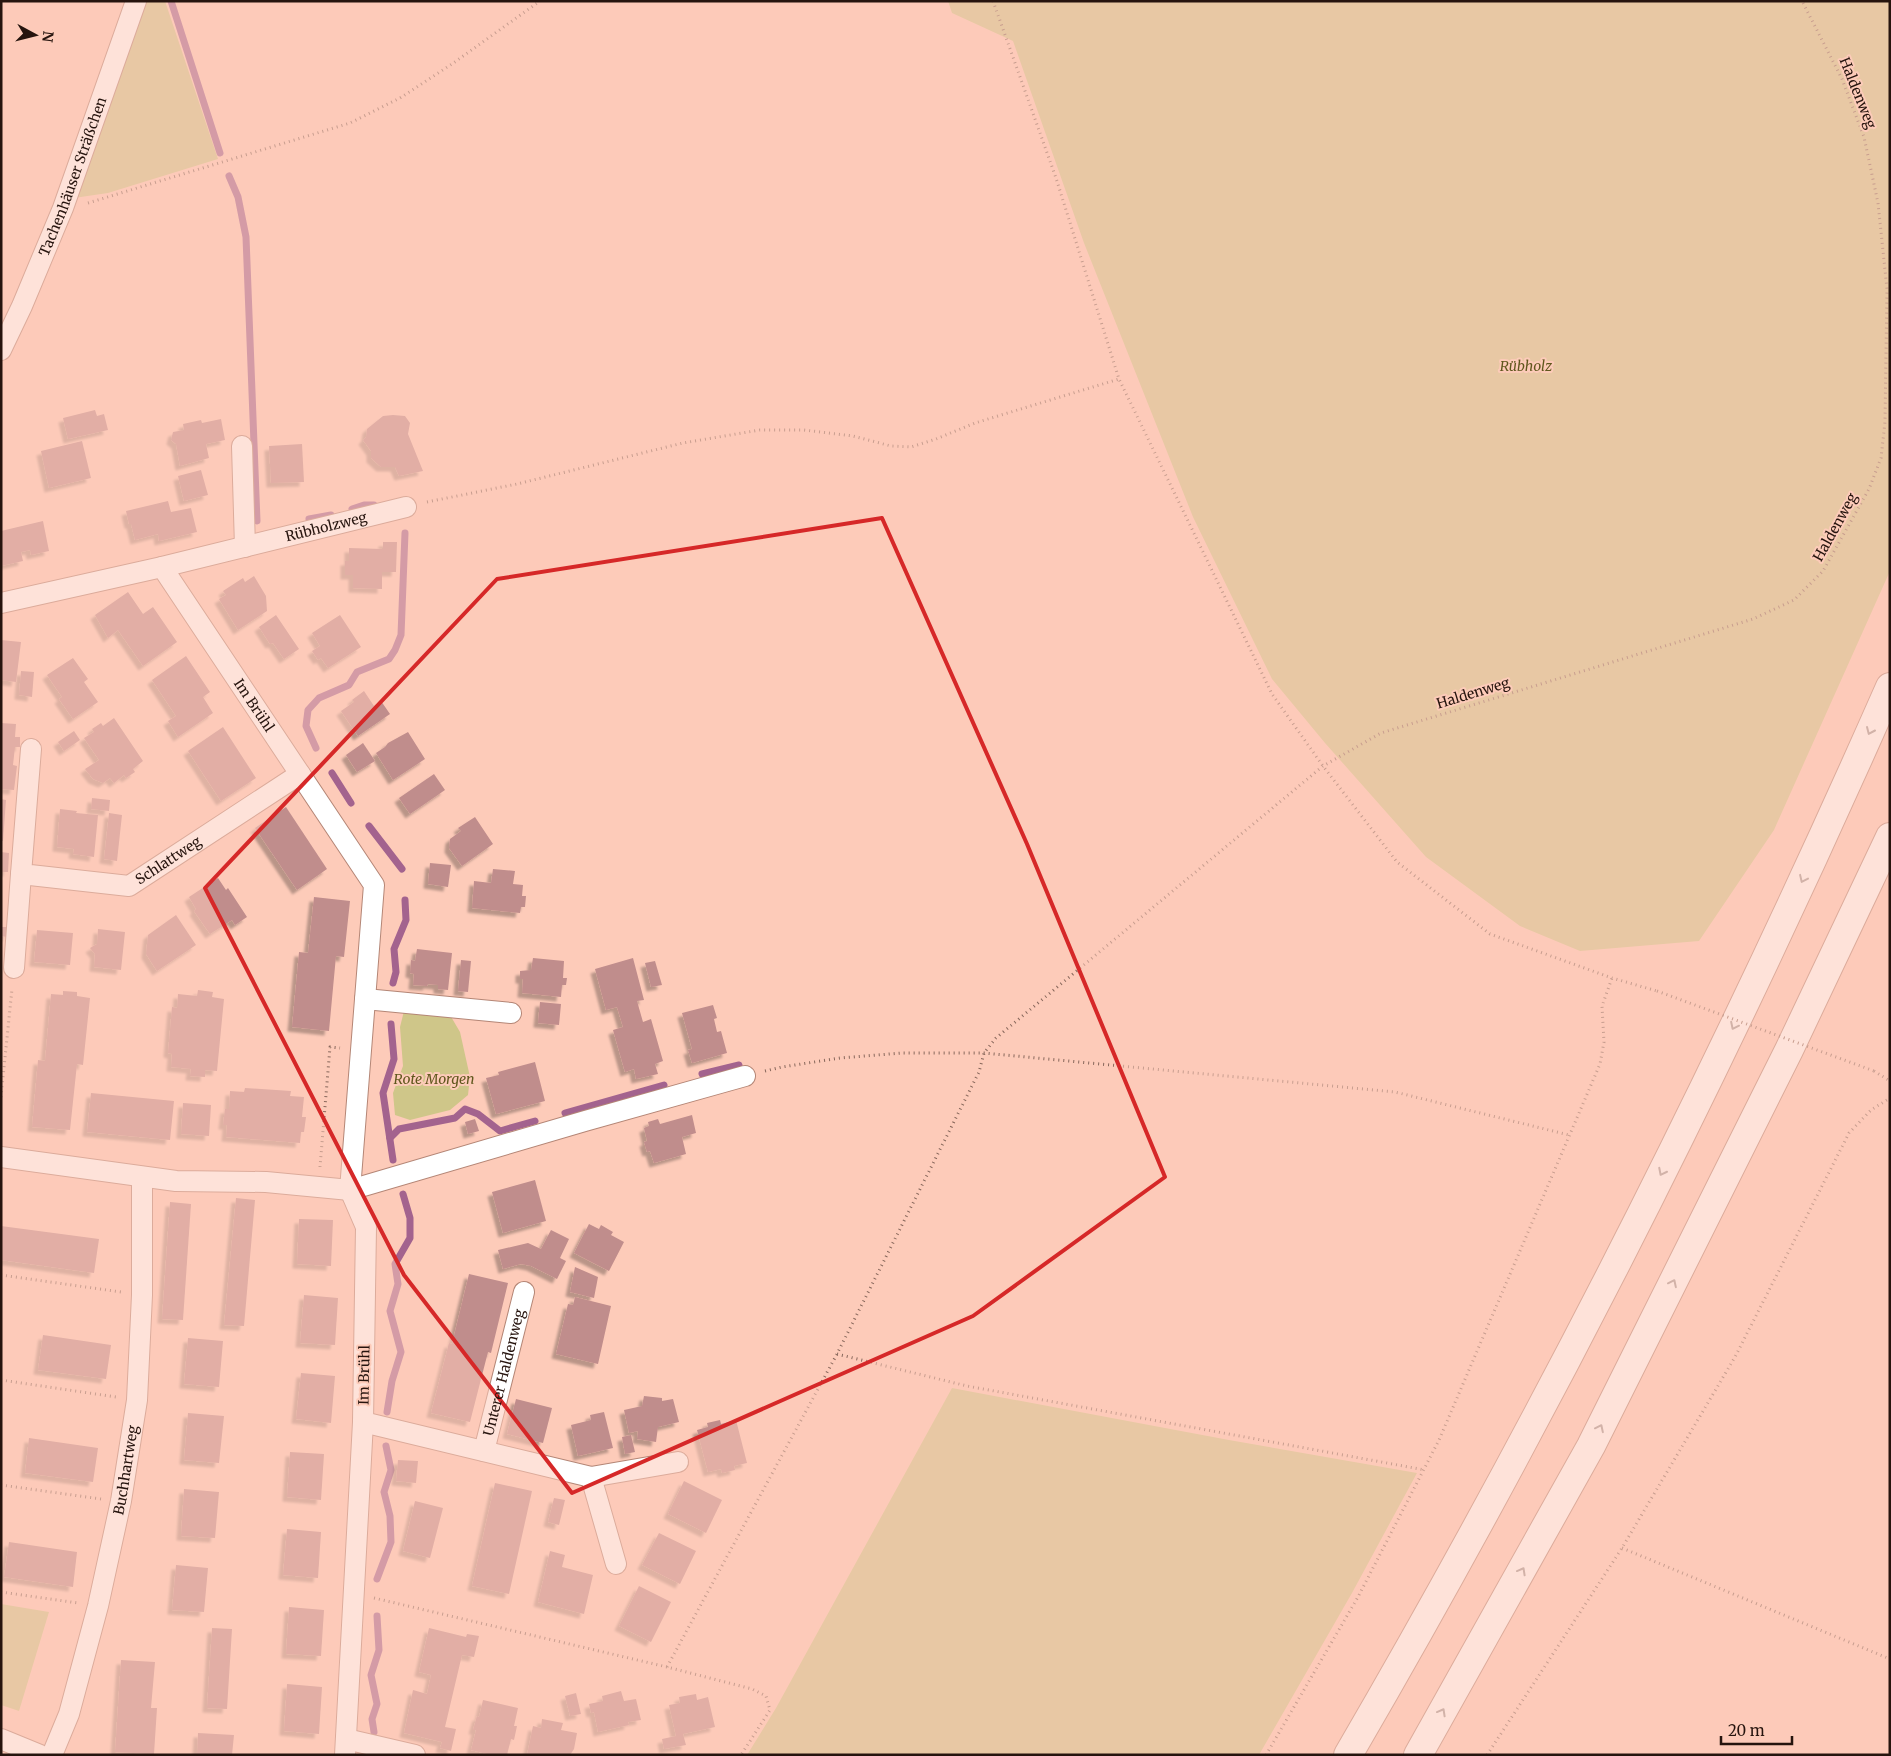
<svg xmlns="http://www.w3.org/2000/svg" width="1891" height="1756" font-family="Merriweather,serif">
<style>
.green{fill:#cfc689}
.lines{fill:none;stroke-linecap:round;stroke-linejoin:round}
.stream{stroke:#a3638e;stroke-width:7}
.building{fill:#c08d8c;filter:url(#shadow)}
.street-casing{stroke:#b48676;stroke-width:22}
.highway-casing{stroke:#b48676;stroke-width:30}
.path{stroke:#87675b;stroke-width:3;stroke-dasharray:1 4;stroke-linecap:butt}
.street{stroke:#fff;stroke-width:20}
.highway{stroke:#fff;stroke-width:28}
.path-bridge{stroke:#87675b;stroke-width:3;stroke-dasharray:1 4;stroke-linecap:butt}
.oneway{stroke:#9d9593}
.marked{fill:none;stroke:#d62828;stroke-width:4;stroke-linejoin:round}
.labels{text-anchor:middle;stroke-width:4;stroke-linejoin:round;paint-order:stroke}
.street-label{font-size:14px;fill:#26140e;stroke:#fdcbb9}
.park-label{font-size:14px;font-style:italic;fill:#60571d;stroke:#fdcbb9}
</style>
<defs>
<filter id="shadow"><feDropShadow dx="-4.5" dy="4.5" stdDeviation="1" flood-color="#0004"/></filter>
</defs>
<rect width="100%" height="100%" fill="#fdcbb9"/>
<g class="green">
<polygon points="145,1 165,1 218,159 108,193 74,198"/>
<polygon points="948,1 1890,1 1890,571 1774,830 1699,941 1580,951 1520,926 1426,857 1325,743 1272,679 1193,517 1084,243 1013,41 952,13"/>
<polygon points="404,1011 450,1015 460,1032 470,1077 468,1095 450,1110 410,1120 395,1115 393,1093 403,1066 400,1027"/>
<polygon points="952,1388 1229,1440 1417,1473 1352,1593 1259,1755 747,1755 776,1708"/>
<polygon points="1,1604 49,1612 19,1711 1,1705"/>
</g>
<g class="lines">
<g class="stream">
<polyline points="171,1 220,153"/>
<polyline points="229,176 238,197 246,237 257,521"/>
<polyline points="352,509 364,505 374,505"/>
<polyline points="309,519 331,515"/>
<polyline points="316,748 306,726 308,710 319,698 349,685 357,672 389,659 395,650 401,635 405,533"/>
<polyline points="332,773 351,803"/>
<polyline points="369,826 402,869"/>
<polyline points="393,983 396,972 394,949 406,920 405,900"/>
<polyline points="391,1024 394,1059 383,1093 393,1160"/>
<polyline points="702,1074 739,1065"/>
<polyline points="565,1113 664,1085"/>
<polyline points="390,1138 399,1129 455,1118 465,1109 478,1114 500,1131 535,1121"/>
<polyline points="387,1412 392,1381 401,1352 390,1311 398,1284 395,1264 410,1238 410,1218 403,1194"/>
<polyline points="377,1579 391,1542 390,1516 384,1492 391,1470 386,1446"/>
<polyline points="374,1732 372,1719 377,1704 371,1675 379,1650 377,1616"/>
</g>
</g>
<g class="building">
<polygon points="95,410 97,416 104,414 108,430 68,439 63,418"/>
<polygon points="393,415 405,416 410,423 408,434 423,471 399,476 395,467 381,467 371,458 371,451 363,440 366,437 367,429 383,416"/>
<polygon points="221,419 225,440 206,444 209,458 180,466 176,444 171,440 173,432 184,430 183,424 201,420 202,423"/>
<polygon points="82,441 91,478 49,488 41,451"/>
<polygon points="302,444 304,482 271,483 269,446"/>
<polygon points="201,470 208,495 184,501 178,476"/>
<polygon points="168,501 171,512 191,508 197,532 159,541 158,534 135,540 131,524 129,524 126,511"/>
<polygon points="43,521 49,551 31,555 30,550 21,552 23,561 1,566 1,531"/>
<polygon points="383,542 397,542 396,572 382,572 382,589 353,588 353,575 345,575 345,561 349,561 349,548 383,549"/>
<polygon points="254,576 266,596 267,611 238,630 219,599 226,595 223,591 243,578 245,582"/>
<polygon points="128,592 143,614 153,607 177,642 143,666 118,630 108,638 95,615"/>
<polygon points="276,615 299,649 284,659 273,643 270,644 259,627"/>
<polygon points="340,615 361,647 328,668 321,658 318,660 312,651 320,646 312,633"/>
<polygon points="1,640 21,642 16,682 1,680"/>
<polygon points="186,656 210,692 203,697 213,713 178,737 168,721 176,716 152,680"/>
<polygon points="73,658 88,679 84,682 98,702 73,719 59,699 62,697 47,675"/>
<polygon points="21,671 34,672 32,697 19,695"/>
<polygon points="364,691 374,706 381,701 390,714 358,736 341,711 354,702 352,700"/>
<polygon points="114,718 143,761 133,769 135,772 126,778 124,775 114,783 110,778 103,783 93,779 85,769 99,760 84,738 94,732 92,729 101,723 103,726"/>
<polygon points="1,723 16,724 15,737 20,737 20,747 15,747 13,765 17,766 14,790 1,789"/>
<polygon points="223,727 256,778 221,801 188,751"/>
<polygon points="74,731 80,740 64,751 58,742"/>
<polygon points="408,732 425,759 393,780 376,753 385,747 388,743"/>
<polygon points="363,743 375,761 357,772 346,755"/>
<polygon points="434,774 445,790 410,814 399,798"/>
<polygon points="92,798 110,800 109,811 91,809"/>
<polygon points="1,799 6,800 3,841 1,841"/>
<polygon points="286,807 327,869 297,890 255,828"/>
<polygon points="60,809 77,811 76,813 98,815 94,857 73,854 74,849 57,847"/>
<polygon points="109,813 122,815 117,861 104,859"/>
<polygon points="475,817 493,844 462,866 449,848 450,839 461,831 458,828"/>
<polygon points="1,852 9,853 8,872 1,872"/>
<polygon points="430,863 451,865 448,887 428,884"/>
<polygon points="493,869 515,871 513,884 523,885 522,896 526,896 525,907 521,907 520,913 472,908 474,881 491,883"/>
<polygon points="218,878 226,890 228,888 247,917 235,925 232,920 210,934 194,911 196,909 189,897"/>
<polygon points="314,897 350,901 344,957 336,956 329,1031 292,1027 299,952 308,953"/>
<polygon points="176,915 196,945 157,971 146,954 148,935"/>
<polygon points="1,927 9,927 7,937 1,936"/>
<polygon points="98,929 125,932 121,970 94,967 95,954 90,948 97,944"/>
<polygon points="37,930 73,933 70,965 34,962"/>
<polygon points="417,949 452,953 448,990 438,989 438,985 428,984 427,986 413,985 414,974 410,973 411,960 415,961"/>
<polygon points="533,958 564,961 563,978 567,978 566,985 562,985 561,997 522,993 523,979 520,979 520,971 531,970"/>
<polygon points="633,958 644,1000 637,1001 643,1022 651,1019 663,1061 655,1064 658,1074 636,1079 634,1069 625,1072 613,1030 623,1027 617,1007 606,1010 595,969"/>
<polygon points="461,960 471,961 468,992 458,991"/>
<polygon points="655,961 662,985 651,987 645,963"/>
<polygon points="198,990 213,992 212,997 224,999 217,1071 205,1070 205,1077 190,1076 191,1069 171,1067 172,1054 168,1053 172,1007 177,1008 178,994 197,996"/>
<polygon points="63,991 77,992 77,996 90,998 83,1065 77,1064 70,1130 32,1127 38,1060 45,1061 51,994 63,995"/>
<polygon points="540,1002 561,1004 559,1025 538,1023"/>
<polygon points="713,1005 717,1018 714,1019 717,1032 721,1031 727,1053 692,1063 688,1050 692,1049 682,1013"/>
<polygon points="535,1062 545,1101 496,1114 486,1078 499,1075 498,1072"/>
<polygon points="245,1088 291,1091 290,1096 304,1097 302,1117 306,1117 304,1132 301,1132 300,1143 226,1137 227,1125 223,1125 225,1109 229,1109 230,1091 244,1092"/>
<polygon points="91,1093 174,1101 170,1140 87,1132"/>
<polygon points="183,1103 211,1105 209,1136 181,1134"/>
<polygon points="692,1115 696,1133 682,1137 686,1154 654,1163 650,1151 647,1152 644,1142 647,1141 644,1128 649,1126 648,1122 658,1119 660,1124"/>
<polygon points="475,1119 479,1131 468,1134 465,1122"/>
<polygon points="535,1180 546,1221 503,1233 492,1192"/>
<polygon points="236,1198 255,1200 244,1326 224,1325"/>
<polygon points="170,1202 191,1204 183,1320 162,1319"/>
<polygon points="299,1219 333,1220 331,1266 297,1264"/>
<polygon points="589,1224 599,1229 601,1225 613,1232 611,1235 624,1242 609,1271 574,1253"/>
<polygon points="1,1226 99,1239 94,1273 1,1260"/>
<polygon points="551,1230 569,1239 560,1258 566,1261 557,1279 531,1266 521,1264 503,1269 498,1250 528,1243 541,1249"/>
<polygon points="575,1267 598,1277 594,1298 570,1292"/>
<polygon points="469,1274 508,1283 491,1353 488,1352 470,1422 431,1413 449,1343 452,1344"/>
<polygon points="304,1295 338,1298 335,1345 300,1343"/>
<polygon points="575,1297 611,1306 598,1364 556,1354 568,1304 573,1305"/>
<polygon points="43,1335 111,1345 106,1379 38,1370"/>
<polygon points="188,1338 223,1341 219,1387 184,1384"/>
<polygon points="301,1373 335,1376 331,1423 296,1419"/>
<polygon points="644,1396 662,1398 662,1401 673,1399 679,1422 658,1427 656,1442 637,1439 638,1431 629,1433 624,1410 642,1406"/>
<polygon points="516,1399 552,1408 543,1443 507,1434"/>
<polygon points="604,1412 613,1448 578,1456 571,1425 591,1420 590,1415"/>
<polygon points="188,1413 224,1416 219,1463 184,1460"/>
<polygon points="720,1420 721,1424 736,1420 747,1463 734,1466 735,1470 722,1473 721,1469 708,1472 697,1430 708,1427 707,1423"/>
<polygon points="631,1435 635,1452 625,1454 622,1437"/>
<polygon points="29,1438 98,1448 93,1482 25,1473"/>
<polygon points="290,1452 324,1454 321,1500 287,1497"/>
<polygon points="398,1460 418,1461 416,1483 396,1481"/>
<polygon points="684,1481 722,1500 706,1533 668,1514"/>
<polygon points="495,1483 532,1491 509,1594 472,1586"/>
<polygon points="184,1489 219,1492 215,1538 181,1536"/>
<polygon points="554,1498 565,1500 559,1525 548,1522"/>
<polygon points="415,1501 443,1508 430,1558 403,1551"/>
<polygon points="287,1529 321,1532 318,1578 283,1575"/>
<polygon points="659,1533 696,1551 680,1584 642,1565"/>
<polygon points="9,1542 77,1552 73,1587 4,1577"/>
<polygon points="550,1551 565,1555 562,1567 593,1575 584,1614 538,1602"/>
<polygon points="176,1565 208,1568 204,1612 172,1610"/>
<polygon points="639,1586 671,1602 651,1642 619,1626"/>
<polygon points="289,1607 324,1610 321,1656 286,1654"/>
<polygon points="212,1628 232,1629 227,1709 207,1708"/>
<polygon points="429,1628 466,1637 467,1634 479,1636 474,1657 462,1655 445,1727 456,1729 451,1751 440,1748 442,1742 404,1733 413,1690 427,1694 431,1675 419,1672"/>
<polygon points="121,1660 155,1662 151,1708 157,1708 154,1754 115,1752"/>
<polygon points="287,1684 322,1687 319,1734 284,1731"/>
<polygon points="621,1691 624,1701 636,1699 641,1720 628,1722 629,1725 598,1732 594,1712 591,1713 589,1704 603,1701 602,1696"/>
<polygon points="576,1693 581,1714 570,1716 565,1696"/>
<polygon points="696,1694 697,1700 708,1697 715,1727 683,1734 686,1745 664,1749 662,1739 676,1736 669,1705 680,1703 679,1697"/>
<polygon points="483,1700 518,1708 514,1726 517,1726 514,1740 511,1739 507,1755 491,1755 471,1750 476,1730 473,1730 477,1716 479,1717"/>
<polygon points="542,1719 563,1723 561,1730 577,1733 574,1749 570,1755 527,1755 533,1726 541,1728"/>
<polygon points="198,1733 234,1735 232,1755 197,1755"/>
</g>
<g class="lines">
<g class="street-casing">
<g id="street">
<path id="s1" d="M1,350L22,306L63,208L136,1"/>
<polyline points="242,446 245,547"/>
<path id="s2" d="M162,567L406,507"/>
<path id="s3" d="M1,603L162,567L374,885L350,1190L366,1227L363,1422L345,1755"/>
<path id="s4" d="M31,749L21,874L129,886L300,774"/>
<polyline points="14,968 21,874"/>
<polyline points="365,999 511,1013"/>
<polyline points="1,1157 176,1181 266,1182 350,1190 585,1121 745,1076"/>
<polyline points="363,1422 591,1477 616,1564"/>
<path id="s5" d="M484,1451L524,1292"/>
<polyline points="591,1477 678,1462"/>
<polyline points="1,1739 40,1755"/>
<polyline points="346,1739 415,1755"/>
<path id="s6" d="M52,1755L69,1714L98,1606L121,1501L137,1400L142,1295V1177"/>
</g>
</g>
<g class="highway-casing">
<g id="highway">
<path d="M1348,1755C1549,1410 1729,1052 1890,687"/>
<polyline points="1418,1755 1591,1446 1789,1050 1890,837"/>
</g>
</g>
<g class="path">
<polyline points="993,1 1056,178 1119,379 1272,694 1323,766 1397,862 1490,934 1612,978 1657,991"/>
<polyline points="88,203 350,123 400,98 452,64 540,1"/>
<polyline points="427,502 517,484 683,443 760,430 804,430 853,436 891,446 911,447 936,439 975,423 1119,379"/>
<polyline points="765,1071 782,1067 840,1058 902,1053 984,1053 1395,1092 1569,1135"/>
<polyline points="1874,1071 1890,1081"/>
<polyline points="1,1097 12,989"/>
<polyline points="320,1167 330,1047 340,1048"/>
<polyline points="1,1275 121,1292"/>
<polyline points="837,1354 967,1386 1425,1470"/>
<polyline points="1,1380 116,1397"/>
<polyline points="1,1485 101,1499"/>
<polyline points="1622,1548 1890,1659"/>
<polyline points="1,1592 78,1603"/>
<polyline points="374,1598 667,1667 752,1689 766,1696 770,1710 741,1755"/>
<polyline points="667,1667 837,1354 979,1072 984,1053 996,1038 1323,766 1381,733 1753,619 1794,600 1823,571 1869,489 1881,458 1885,422 1887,289 1878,203 1864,137 1842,79 1802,1"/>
<polyline points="1266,1755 1358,1597 1439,1440 1600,1064 1604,1042 1602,1006 1612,978"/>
<polyline points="1487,1755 1622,1548 1735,1357 1849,1133 1871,1110 1890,1098"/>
</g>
<use href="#street" class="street"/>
<use href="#highway" class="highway"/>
<polyline class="path-bridge" points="1657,991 1874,1071"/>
</g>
<defs><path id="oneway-chevron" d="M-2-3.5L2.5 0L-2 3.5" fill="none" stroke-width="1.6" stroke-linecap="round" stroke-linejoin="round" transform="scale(1.25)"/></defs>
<g class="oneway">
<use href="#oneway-chevron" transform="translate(1870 731) rotate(114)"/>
<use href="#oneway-chevron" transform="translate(1803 879) rotate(115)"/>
<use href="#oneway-chevron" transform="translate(1734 1026) rotate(116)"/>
<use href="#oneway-chevron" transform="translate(1662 1172) rotate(117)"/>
<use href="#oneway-chevron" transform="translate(1673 1283) rotate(-64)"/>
<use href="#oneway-chevron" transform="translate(1600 1428) rotate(-64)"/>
<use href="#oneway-chevron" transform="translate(1522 1571) rotate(-61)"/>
<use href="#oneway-chevron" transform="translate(1442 1712) rotate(-61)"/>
</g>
<path d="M0 0H1891V1756H0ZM882,518L1027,844L1165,1177L973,1316L572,1493L404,1275L205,888L497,579Z" fill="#fdcbb9" fill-opacity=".55" fill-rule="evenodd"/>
<path class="marked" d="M882,518L1027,844L1165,1177L973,1316L572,1493L404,1275L205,888L497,579Z"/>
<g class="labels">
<g class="street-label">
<text transform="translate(1858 93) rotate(68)" y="5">Haldenweg</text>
<text dy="5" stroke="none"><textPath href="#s1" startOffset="188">Tachenhäuser Sträßchen</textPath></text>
<text dy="5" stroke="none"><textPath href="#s2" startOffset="169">Rübholzweg</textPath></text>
<text transform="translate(1835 527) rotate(-61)" y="5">Haldenweg</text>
<text transform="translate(1473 693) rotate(-17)" y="5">Haldenweg</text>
<text dy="5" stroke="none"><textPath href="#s3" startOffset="331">Im Brühl</textPath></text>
<text dy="5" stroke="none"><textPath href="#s4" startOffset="281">Schlattweg</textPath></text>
<text dy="5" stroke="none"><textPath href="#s5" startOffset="81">Unterer Haldenweg</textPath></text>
<text transform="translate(364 1375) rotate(-89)" y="5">Im Brühl</text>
<text dy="5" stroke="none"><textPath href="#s6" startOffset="295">Buchhartweg</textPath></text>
</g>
<g class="park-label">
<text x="1526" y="371">Rübholz</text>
<text x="434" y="1084">Rote Morgen</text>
</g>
</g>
<rect width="1891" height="1756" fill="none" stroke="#26140e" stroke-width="5"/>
<g transform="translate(35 35) rotate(97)" stroke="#fdcbb9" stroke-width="4" paint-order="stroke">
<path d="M0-4L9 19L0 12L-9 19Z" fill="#26140e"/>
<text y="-8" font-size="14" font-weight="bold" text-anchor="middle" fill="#26140e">N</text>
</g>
<path d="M1721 1736v8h71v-8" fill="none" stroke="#26140e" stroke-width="2.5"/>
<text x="1728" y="1736" font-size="15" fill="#26140e" stroke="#fdcbb9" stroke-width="4" paint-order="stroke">20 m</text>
</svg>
